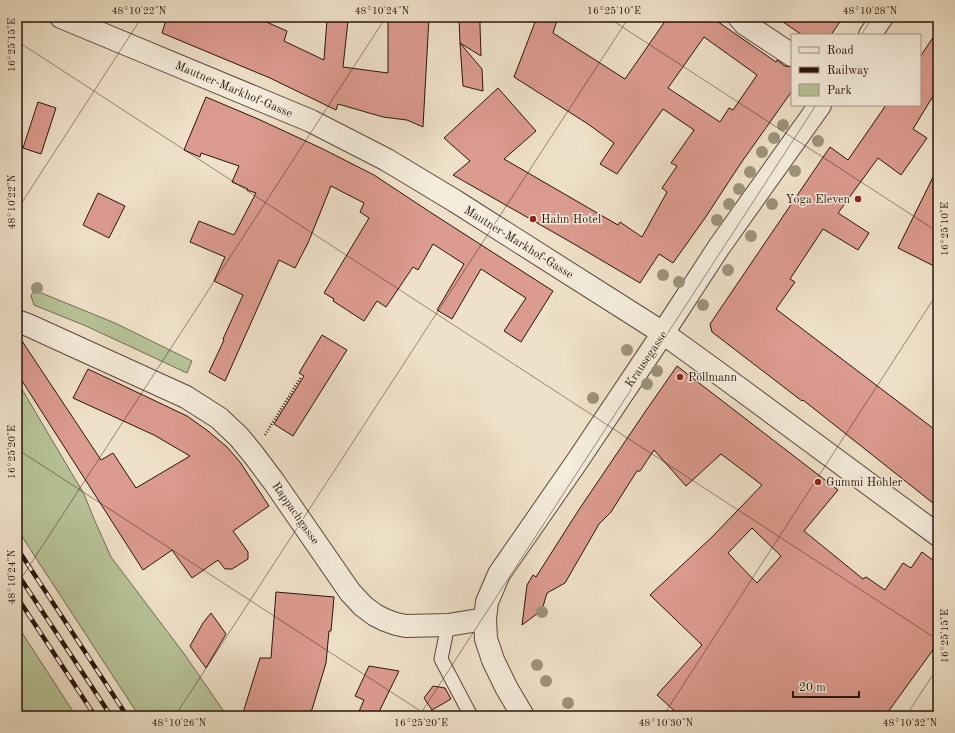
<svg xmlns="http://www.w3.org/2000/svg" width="955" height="733" font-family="'Old Standard TT',serif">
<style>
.green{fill:#b7c398;stroke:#706c52}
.building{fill:#dc9b8f;stroke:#28140b;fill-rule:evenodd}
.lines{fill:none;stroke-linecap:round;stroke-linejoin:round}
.lane-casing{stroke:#5a473a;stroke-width:15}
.street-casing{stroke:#5a473a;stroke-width:24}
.path{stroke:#28140b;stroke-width:2.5;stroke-dasharray:1 2;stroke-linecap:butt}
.lane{stroke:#f5ecdc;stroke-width:13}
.street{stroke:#f5ecdc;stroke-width:22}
.rail-casing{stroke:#28140b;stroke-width:4.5}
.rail{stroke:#f5ecdc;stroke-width:3;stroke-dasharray:9;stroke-linecap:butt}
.tree{fill:#9d927b}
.ticks{fill:none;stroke:#28140b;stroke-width:1;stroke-opacity:0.45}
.poi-dot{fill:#8f2418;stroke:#f5ecdc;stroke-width:1.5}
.labels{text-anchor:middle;stroke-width:3;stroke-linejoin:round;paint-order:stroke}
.street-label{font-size:12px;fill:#28140b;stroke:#f5ecdc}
.poi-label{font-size:12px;fill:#28140b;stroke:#f5ecdc;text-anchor:start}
.neatline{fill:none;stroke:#28140b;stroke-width:1.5}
.ticks-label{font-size:10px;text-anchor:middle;fill:#28140b}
</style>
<rect width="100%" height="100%" fill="#efe1c9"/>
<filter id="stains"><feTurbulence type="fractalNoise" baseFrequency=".005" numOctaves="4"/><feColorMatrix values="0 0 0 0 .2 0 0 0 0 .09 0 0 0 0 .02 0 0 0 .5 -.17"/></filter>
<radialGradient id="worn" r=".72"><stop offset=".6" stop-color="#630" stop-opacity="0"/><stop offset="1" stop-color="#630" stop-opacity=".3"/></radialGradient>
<g class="green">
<polygon points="34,290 115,323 192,361 187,373 86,326 34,305 31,296"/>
<polygon points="17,381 84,494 94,519 111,557 185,655 227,716 139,716 17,529"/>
<polygon points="17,625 76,716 17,716"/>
</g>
<g class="building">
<polygon points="167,17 255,17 287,31 284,41 324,60 327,19 348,21 343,67 388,73 388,17 429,17 423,127 407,120 383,117 338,104 336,110 270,78 162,33"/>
<polygon points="459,17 480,17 480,26 481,56 460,43"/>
<path d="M537,17H558L553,33L625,79L668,17H711L776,62L777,60L785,66L792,67V91L741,163L705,218L673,263L659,254L640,283L574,244L453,175L470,161L444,138L498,88L536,131L504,159L618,225L620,222L642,237L667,192L662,188L677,166L671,163L694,130L663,109L617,174L600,164L614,143L588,124L514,77ZM704,37L757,75L733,110L729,108L720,122L668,88Z"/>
<polygon points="776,17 843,17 831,35 802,35"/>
<polygon points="938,30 938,88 913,129 927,138 901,175 878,158 838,213 869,233 858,250 823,229 790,279 795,282 776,309 938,432 938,507 803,400 802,401 712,332 710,324 830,147 848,160 886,105 920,105 920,57"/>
<polygon points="460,43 482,69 483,91 463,86"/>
<polygon points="206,97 258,119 323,149 374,175 430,212 553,291 521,342 504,331 526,298 481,269 452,319 437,310 464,264 433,244 418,270 413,267 386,307 377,301 364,321 333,301 334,299 324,293 369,218 360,212 364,203 331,186 308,243 295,268 279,260 225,381 209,372 224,340 223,339 243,295 214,281 225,257 190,242 199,221 234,235 256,193 247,190 248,189 232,182 239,166 201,153 200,157 184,150"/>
<polygon points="38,102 56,108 41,154 23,148"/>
<polygon points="938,167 938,268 898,248"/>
<polygon points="98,193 125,206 109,238 83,225"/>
<polygon points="17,334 18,335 101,460 113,453 136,488 190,456 154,435 73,398 88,369 187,416 208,431 227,447 240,462 269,506 233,531 248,552 248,559 232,569 225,569 218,560 192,578 172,550 143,570 17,373"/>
<polygon points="322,335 347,350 293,436 274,424 304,376 299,373"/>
<path d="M677,366L838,490L804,531L863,579L866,577L885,590L903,563L911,568L922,552L938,564V643L885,716H680L657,695L702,645L650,595L712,537L762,485L721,454L686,486L654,450L640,471H637L611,512L599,524L565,583L547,593L542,610L522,625L527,585L533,575L536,577L578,511L645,412ZM752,528L781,556L757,583L728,553Z"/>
<polygon points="276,592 334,597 331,631 329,631 326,663 310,716 242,716 260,658 271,658"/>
<polygon points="211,613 226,634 206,668 190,646 203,623"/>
<polygon points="369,666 399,671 377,716 357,716 364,700 355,696"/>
<polygon points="433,686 445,688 451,699 432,710 424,698"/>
</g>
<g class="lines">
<g class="lane-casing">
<polyline id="lane" points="448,625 441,659 471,716"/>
</g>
<g class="street-casing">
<g id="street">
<polyline points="61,17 311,121 387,160 455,201 663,333 721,375 938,535"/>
<polyline points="739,17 745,24 792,55"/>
<polyline points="870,35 882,17"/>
<polyline points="17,321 28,325 186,397 219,418 239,437 253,454 274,482 350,592 363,606 375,615 385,620 396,624 406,626 448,625 485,619"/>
<polyline points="523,716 506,687 493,660 486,639 485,619 487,602 499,574 578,460 663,333 719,247 820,105"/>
</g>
</g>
<polyline class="path" points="265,435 301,377"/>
<use href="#lane" class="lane"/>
<use href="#street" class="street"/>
<g class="rail-casing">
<g id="rail">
<polyline points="17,548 127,716"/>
<polyline points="17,573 111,716"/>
<polyline points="17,597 95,716"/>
</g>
</g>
<use href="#rail" class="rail"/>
</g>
<g class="tree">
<circle cx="783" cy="125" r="6"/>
<circle cx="774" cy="138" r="6"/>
<circle cx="818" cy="141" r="6"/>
<circle cx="762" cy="152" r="6"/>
<circle cx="795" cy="171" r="6"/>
<circle cx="750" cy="172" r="6"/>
<circle cx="739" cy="189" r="6"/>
<circle cx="729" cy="204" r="6"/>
<circle cx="772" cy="204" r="6"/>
<circle cx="717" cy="220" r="6"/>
<circle cx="751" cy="236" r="6"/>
<circle cx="728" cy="270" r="6"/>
<circle cx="663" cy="275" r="6"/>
<circle cx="679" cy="282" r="6"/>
<circle cx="37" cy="288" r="6"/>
<circle cx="703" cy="305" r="6"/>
<circle cx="627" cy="350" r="6"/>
<circle cx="657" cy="371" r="6"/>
<circle cx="647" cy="384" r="6"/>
<circle cx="593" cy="398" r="6"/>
<circle cx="542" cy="612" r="6"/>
<circle cx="537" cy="665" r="6"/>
<circle cx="546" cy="681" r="6"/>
<circle cx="568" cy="703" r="6"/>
</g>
<path class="ticks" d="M607,17L938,232M861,35L873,17M17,41L938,640M17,210L142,17M17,449L428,716M17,585L386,17M175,716L629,17M419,716L816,105M663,716L938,292M906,716L938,667"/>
<g class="poi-dot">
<circle cx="858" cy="199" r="4"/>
<circle cx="533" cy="219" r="4"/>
<circle cx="680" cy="377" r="4"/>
<circle cx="818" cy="482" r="4"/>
</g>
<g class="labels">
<g class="street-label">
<text transform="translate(234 89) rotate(23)" y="4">Mautner-Markhof-Gasse</text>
<text transform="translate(519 242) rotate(32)" y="4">Mautner-Markhof-Gasse</text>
<text transform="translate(646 359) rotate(-56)" y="4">Krausegasse</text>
<text transform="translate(296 513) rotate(55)" y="4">Rappachgasse</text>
</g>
<g class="poi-label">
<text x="850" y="203" text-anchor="end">Yoga Eleven</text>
<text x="541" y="223">Hahn Hotel</text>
<text x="688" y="381">Pöllmann</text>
<text x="826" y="486">Gummi Hohler</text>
</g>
</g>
<rect width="955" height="733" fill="none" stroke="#efe1c9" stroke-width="44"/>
<rect x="791" y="34" width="130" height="72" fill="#f5ecdc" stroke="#a39688"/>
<rect x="799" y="47" width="20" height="6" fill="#f5ecdc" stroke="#a39688"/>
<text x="827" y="54" font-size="12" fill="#28140b">Road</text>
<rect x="799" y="67" width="20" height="6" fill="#28140b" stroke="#a39688"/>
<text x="827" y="74" font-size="12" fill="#28140b">Railway</text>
<rect x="799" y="84" width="20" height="12" fill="#b7c398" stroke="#a39688"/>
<text x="827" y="94" font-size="12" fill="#28140b">Park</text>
<path d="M793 691v6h66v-6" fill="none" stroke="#28140b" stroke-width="2"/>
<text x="799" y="691" font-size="12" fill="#28140b" stroke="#f5ecdc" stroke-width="3" paint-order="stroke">20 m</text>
<rect x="22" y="22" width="911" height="689" class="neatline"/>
<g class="ticks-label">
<text x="139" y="14">48°10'22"N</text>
<text x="382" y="14">48°10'24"N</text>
<text x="614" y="14">16°25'10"E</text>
<text x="870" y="14">48°10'28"N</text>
<text transform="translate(11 45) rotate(-90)" y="4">16°25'15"E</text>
<text transform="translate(11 202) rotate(-90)" y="4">48°10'22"N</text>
<text transform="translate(944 229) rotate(-90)" y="4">16°25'10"E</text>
<text transform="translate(11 452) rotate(-90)" y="4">16°25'20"E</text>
<text transform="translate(11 577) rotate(-90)" y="4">48°10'24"N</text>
<text transform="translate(944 636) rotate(-90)" y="4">16°25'15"E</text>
<text x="179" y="726">48°10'26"N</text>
<text x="421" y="726">16°25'20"E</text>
<text x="666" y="726">48°10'30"N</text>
<text x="910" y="726">48°10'32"N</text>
</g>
<rect width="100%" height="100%" filter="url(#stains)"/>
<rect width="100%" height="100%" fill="url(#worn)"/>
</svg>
